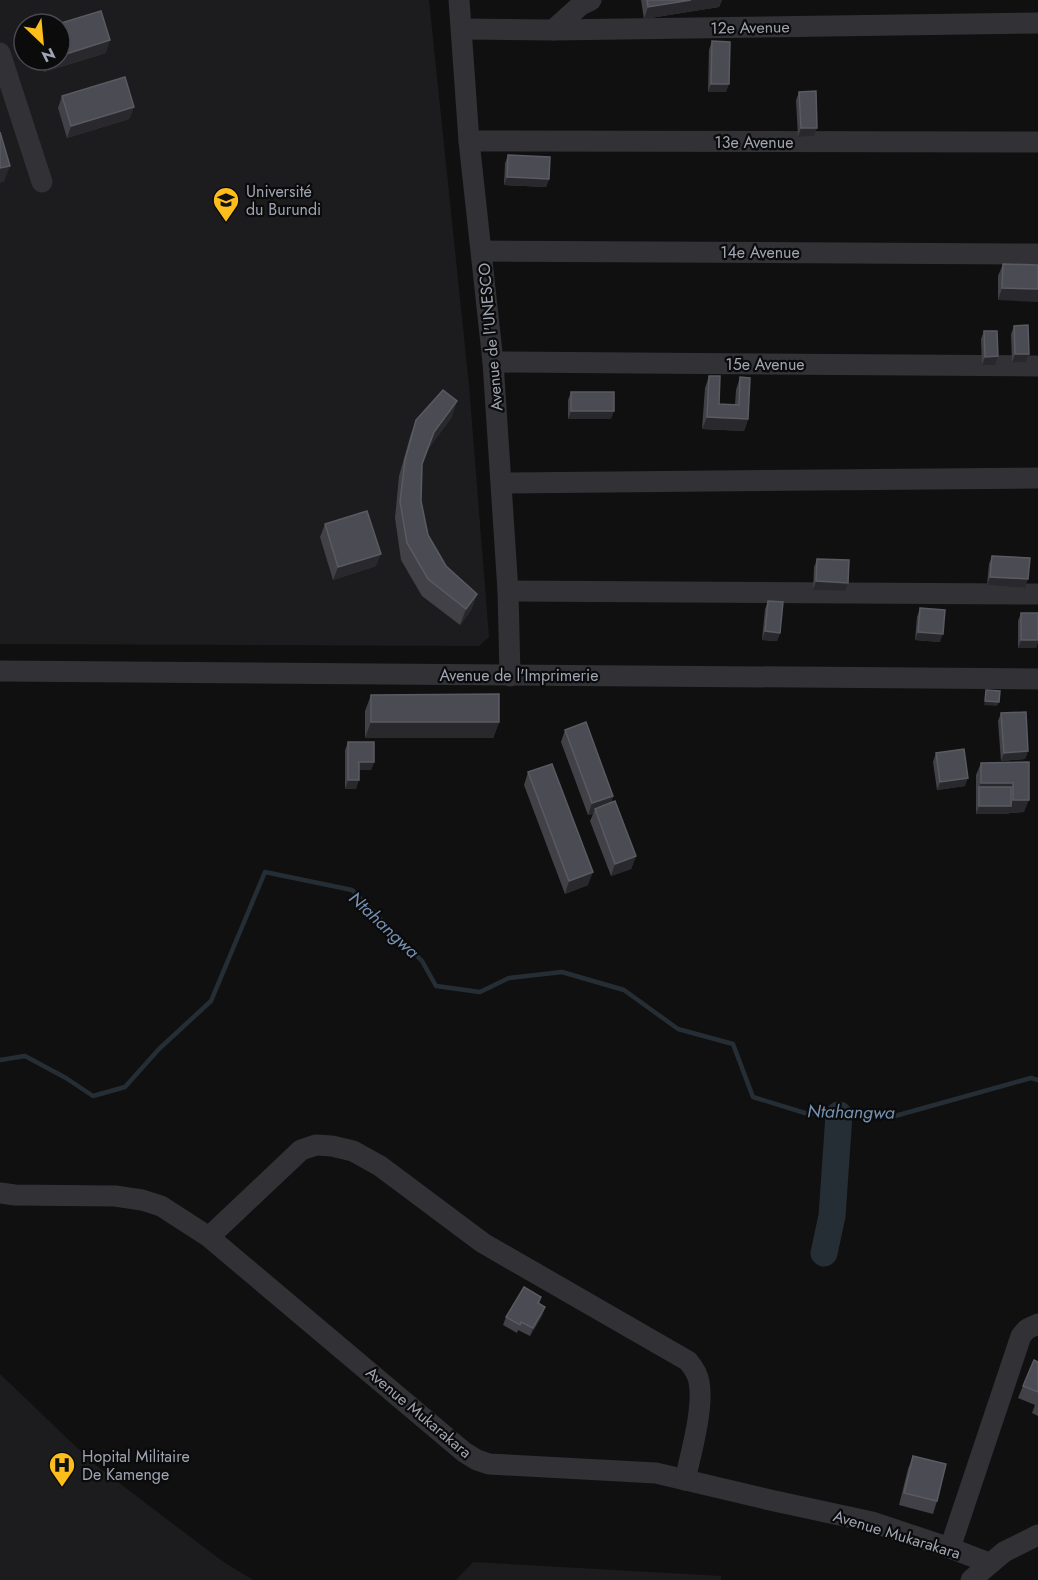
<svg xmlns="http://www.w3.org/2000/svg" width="1038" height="1580" font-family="Jost,sans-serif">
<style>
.built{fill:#1c1c1e;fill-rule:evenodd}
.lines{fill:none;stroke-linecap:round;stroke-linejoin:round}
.stream{stroke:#262e35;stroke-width:4.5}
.river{stroke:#262e35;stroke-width:27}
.minor{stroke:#313136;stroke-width:21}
.wall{fill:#414147}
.shaded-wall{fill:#29292d}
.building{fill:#4b4c53;stroke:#595a62;stroke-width:1.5}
.labels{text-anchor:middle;stroke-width:4.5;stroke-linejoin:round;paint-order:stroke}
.street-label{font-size:16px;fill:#a0a5b3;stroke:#0b0b0c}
.poi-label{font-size:16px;fill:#a0a5b3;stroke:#0b0b0c;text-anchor:start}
.water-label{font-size:18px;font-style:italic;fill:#7491b1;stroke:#0b0b0c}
</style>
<rect width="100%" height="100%" fill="#101011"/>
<g class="built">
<path d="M0,0H429L469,385L489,637L479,646L0,644ZM24,24H60V60H24Z"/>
<polygon points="0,1374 94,1464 222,1561 253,1580 0,1580"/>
<polygon points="473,1562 721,1576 721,1580 456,1580"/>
</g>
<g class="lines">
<polyline class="stream" points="0,1060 25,1056 66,1078 93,1096 125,1087 159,1049 211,1001 265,872 352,890 422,961 436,986 480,992 509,978 562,972 624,990 678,1029 733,1044 753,1097 805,1113 895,1116 1031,1078 1038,1080"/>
<polyline class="river" points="824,1253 832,1216 839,1115"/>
<g class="minor">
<polyline points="459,0 469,141 493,362 508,591 510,676"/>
<polyline points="462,29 553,30 1038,23"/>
<polyline points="553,30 581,5 591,0"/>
<polyline points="0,53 42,182"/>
<polyline points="469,141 1038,142"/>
<polyline points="482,251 1038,254"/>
<polyline points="493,362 1038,366"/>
<polyline points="502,483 1038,478"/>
<polyline points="508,591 1038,594"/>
<polyline points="0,671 1038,679"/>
<polyline points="0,1193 15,1195 115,1196 142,1200 161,1206 209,1237 464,1452 477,1460 489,1464 656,1473 770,1500 872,1522 950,1548 989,1563"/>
<path d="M209,1237L301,1150L316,1145L332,1146L353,1151L380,1166L483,1243L688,1361C693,1367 698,1374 699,1382C704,1408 691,1453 685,1480"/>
<polyline points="950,1548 1021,1336 1027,1329 1038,1324"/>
<polyline points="971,1580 1004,1552 1038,1535"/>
</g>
</g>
<g class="wall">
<polygon points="641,0 722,0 719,7 644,19"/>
<polygon points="712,41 726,92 708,92 709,50"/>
<polygon points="106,53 44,72 40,60 60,60"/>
<polygon points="799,92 814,136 798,137 796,100"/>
<polygon points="62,96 134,107 129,119 67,138 58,108"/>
<polygon points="508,155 549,179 546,187 504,185 505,163"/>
<polygon points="1003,264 1038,265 998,300 998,276"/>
<polygon points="1014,326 1029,354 1026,362 1012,363 1011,334"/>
<polygon points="984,331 995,365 982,365 981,339"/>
<polygon points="709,376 719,404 735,405 736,390 740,377 748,419 744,431 702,429 705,388"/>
<polygon points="571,392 611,419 568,419 568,400"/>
<polygon points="457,401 451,418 428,449 422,465 421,501 428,535 446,566 477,594 471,610 460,625 422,596 401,560 395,518 399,476 410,437 416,420"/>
<polygon points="325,524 376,566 333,580 320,537"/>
<polygon points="992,556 1025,588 987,585 989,564"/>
<polygon points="817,559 845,591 813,590 814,567"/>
<polygon points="768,601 780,633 777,641 762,640 765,609"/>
<polygon points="920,608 940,642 915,640 917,617"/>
<polygon points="1021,613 1038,613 1038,642 1036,648 1018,648 1018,621"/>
<polygon points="371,695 499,722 493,738 365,738 365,711"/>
<polygon points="1001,713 1028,751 1025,759 1001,761 998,721"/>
<polygon points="565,730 613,796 611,803 636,856 631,869 611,876 590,821 593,814 588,815 561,742"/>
<polygon points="348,742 374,762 371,770 359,770 356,789 345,789 345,750"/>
<polygon points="936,753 965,786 937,790 933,762"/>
<polygon points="1029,762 1024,812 1009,813 1008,814 976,814 976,775 981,763"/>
<polygon points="528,772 588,885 565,894 524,785"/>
<polygon points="541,1297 539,1304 545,1307 542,1316 530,1336 518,1330 517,1333 503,1325 506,1317"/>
<polygon points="1038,1362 1038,1416 1032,1413 1035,1405 1018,1398 1023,1386"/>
<polygon points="913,1456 937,1501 933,1514 899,1505 908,1469"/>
</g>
<g class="shaded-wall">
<polygon points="691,0 722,0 719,7 644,19 648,7"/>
<polygon points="110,40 106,53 44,72 48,60 60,60 60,56"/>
<polygon points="711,84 729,84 726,92 708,92"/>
<polygon points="134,107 129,119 67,138 71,126"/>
<polygon points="801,128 817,128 814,136 798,137"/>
<polygon points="10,166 4,182 0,183 0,168"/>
<polygon points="507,177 549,179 546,187 504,185"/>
<polygon points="1002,288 1038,289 1038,302 998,300"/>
<polygon points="1015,354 1029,354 1026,362 1012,363"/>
<polygon points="998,356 995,365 982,365 985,357"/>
<polygon points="457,401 451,418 428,449 434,432"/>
<polygon points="571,411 614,411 611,419 568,419"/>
<polygon points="707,417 748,419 744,431 702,429"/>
<polygon points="381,554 376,566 333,580 338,567"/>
<polygon points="990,577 1028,579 1025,588 987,585"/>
<polygon points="816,581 848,583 845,591 813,590"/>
<polygon points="477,594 471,610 460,625 466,609"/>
<polygon points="765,631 780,633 777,641 762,640"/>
<polygon points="918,632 943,634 940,642 915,640"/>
<polygon points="1021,640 1038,640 1038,642 1036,648 1018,648"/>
<polygon points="985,701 999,702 997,706 984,705"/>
<polygon points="371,722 499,722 493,738 365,738"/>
<polygon points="1028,751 1025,759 1001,761 1004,753"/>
<polygon points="359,762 374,762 371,770 356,770"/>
<polygon points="968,778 965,786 937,790 940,782"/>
<polygon points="348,780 359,780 356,789 345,789"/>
<polygon points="981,783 1013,783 1008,795 979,787"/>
<polygon points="613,796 609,808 595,809 593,814 588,815 592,803"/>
<polygon points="1013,800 1029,800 1024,812 1009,813 1008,814 976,814 979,806 1011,806"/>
<polygon points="636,856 631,869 611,876 615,864"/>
<polygon points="593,872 588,885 565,894 569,881"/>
<polygon points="545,1307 542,1316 530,1336 533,1328"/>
</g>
<g class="building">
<polygon points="647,0 691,0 648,7"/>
<polygon points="101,11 110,40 60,56 60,24 58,24"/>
<polygon points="712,41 730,42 729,84 711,84"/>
<polygon points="125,77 134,107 71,126 62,96"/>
<polygon points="816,91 817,128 801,128 799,92"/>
<polygon points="0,132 10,166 0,168"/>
<polygon points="508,155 550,157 549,179 507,177"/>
<polygon points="1003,264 1038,265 1038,289 1002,288"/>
<polygon points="1028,325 1029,354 1015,354 1014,326"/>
<polygon points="984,331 997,331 998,356 985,357"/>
<polygon points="709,376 720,376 719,404 739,405 740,377 750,378 748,419 707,417"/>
<polygon points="443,390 457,401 434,432 422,464 421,501 428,535 446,566 477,594 466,609 428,579 407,543 400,502 405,460 416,420"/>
<rect x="571" y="392" width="43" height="19"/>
<polygon points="367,511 381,554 338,567 325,524"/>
<polygon points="992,556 1030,558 1028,579 990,577"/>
<polygon points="817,559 849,560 848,583 816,581"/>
<polygon points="768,601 783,602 780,633 765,631"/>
<polygon points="920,608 945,610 943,634 918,632"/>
<rect x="1021" y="613" width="17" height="27"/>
<polygon points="986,690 1000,691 999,702 985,701"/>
<polygon points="499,694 499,722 371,722 371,695"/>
<polygon points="1026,712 1028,751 1004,753 1001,713"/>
<polygon points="586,722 613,796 592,803 565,730"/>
<polygon points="348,742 374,742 374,762 359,762 359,780 348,780"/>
<polygon points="964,749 968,778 940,782 936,753"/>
<polygon points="1029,762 1029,800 1013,800 1013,783 981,783 981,763"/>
<polygon points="552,764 593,872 569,881 528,772"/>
<rect x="979" y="787" width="32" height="19"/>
<polygon points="615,801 636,856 615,864 595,809"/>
<polygon points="524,1287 541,1297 538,1303 545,1307 533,1328 521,1322 520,1325 506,1317"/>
<polygon points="1034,1360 1038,1362 1038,1392 1023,1386"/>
<polygon points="913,1456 946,1464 937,1501 904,1493"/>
</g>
<defs>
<g id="university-pin" transform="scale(1.35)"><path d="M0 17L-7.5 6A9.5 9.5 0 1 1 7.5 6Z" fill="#fdbe1c" stroke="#0b0b0c"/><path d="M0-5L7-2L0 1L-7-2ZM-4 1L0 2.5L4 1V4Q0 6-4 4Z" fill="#111"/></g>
<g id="hospital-pin" transform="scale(1.35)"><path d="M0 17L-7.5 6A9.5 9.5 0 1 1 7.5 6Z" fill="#fdbe1c" stroke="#0b0b0c"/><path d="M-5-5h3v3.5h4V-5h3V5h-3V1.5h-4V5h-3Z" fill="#111"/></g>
</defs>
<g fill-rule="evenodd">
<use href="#university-pin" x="226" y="200"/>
<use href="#hospital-pin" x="62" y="1465"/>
</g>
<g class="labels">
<g class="street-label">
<text transform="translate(750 27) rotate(-1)" y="6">12e Avenue</text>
<text x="754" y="148">13e Avenue</text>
<text x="760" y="258">14e Avenue</text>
<text transform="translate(490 337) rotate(-95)" y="6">Avenue de l'UNESCO</text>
<text x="765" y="370">15e Avenue</text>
<text x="519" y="681">Avenue de l'Imprimerie</text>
<text transform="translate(419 1412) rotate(40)" y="6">Avenue Mukarakara</text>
<text transform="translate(897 1534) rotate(17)" y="6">Avenue Mukarakara</text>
</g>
<g class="poi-label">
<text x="246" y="197">Université<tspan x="246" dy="18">du Burundi</tspan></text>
<text x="82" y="1462">Hopital Militaire<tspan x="82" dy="18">De Kamenge</tspan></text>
</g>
<g class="water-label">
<text transform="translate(384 925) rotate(43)" y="6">Ntahangwa</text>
<text transform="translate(851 1112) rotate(1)" y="6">Ntahangwa</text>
</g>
</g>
<g transform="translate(42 42) rotate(154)"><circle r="28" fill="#0b0b0c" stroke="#47494f" stroke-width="1.5"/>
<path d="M0-4.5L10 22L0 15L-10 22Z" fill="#fdbe1c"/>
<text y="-9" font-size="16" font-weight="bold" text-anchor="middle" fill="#a0a5b3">N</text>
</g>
</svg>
